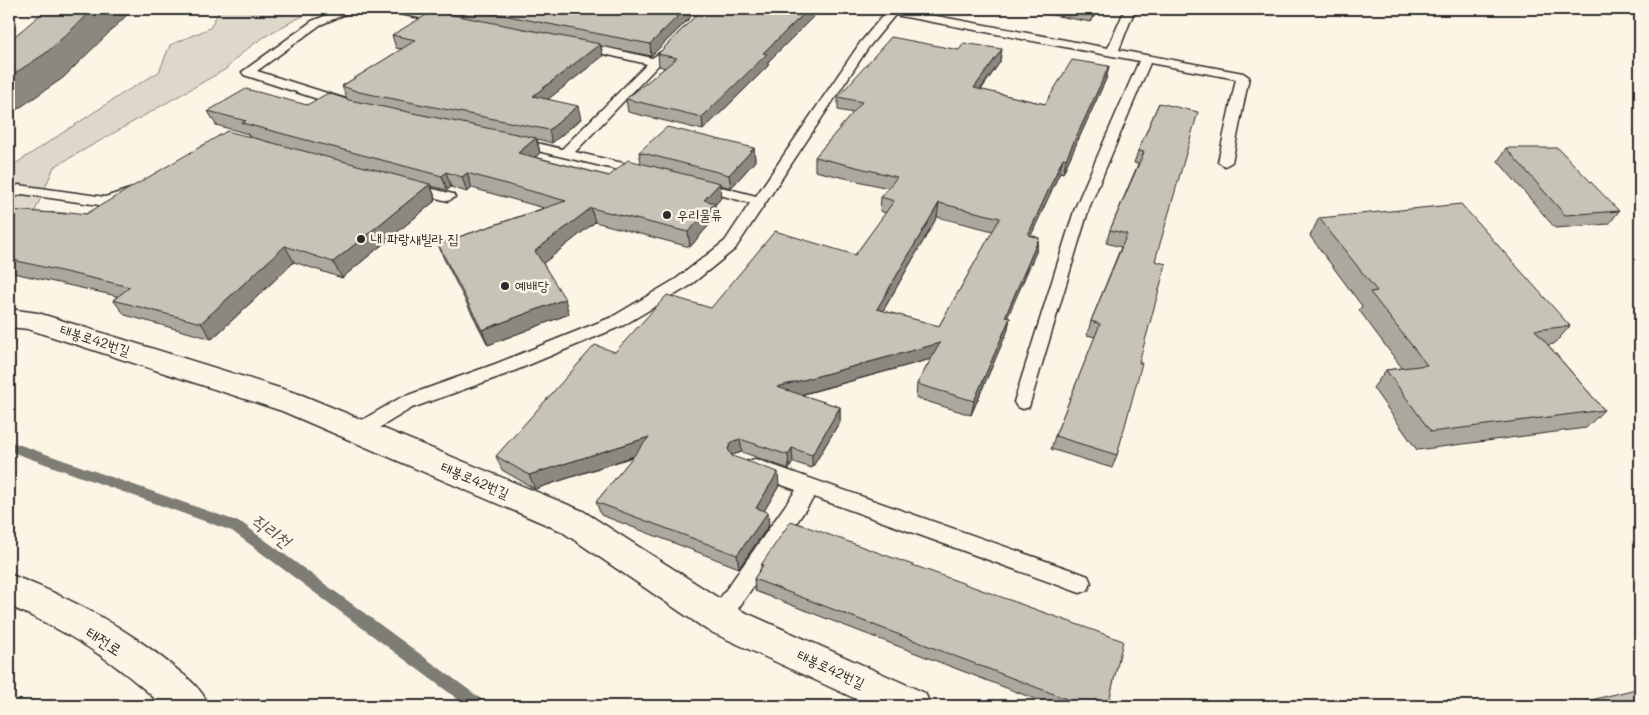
<svg xmlns="http://www.w3.org/2000/svg" width="1649" height="715" font-family="Mali,'Poor Story',sans-serif">
<style>
.green{fill:#ded8ca;stroke:#84827a}
.lines{fill:none;stroke-linecap:round;stroke-linejoin:round}
.stream{fill:#7d7b74;fill-rule:evenodd}
.service-casing{stroke:#2b2b2b;stroke-width:3}
.minor-casing{stroke:#2b2b2b;stroke-width:3}
.tertiary-casing{stroke:#2b2b2b;stroke-width:3}
.service{fill:#fcf5e5;fill-rule:evenodd}
.minor{fill:#fcf5e5;fill-rule:evenodd}
.tertiary{fill:#fcf5e5;fill-rule:evenodd}
.wall{fill:#aca89d;stroke:#2b2b2b;fill-rule:evenodd}
.shaded-wall{fill:#8c8880;stroke:#2b2b2b}
.building{fill:#c8c3b7;stroke:#2b2b2b;fill-rule:evenodd}
.poi-dot{fill:#2b2b2b;stroke:#fcf5e5;stroke-width:2}
.labels{text-anchor:middle;stroke-width:5;stroke-linejoin:round;paint-order:stroke}
.poi-label{font-size:14px;fill:#2b2b2b;stroke:#fcf5e5;text-anchor:start}
.street-label{font-size:14px;fill:#2b2b2b;stroke:#fcf5e5}
.near-street-label{font-size:16px;fill:#2b2b2b;stroke:#fcf5e5}
.near-water-label{font-size:18px;font-style:italic;fill:#545350;stroke:#fcf5e5}
</style>
<rect width="100%" height="100%" fill="#fcf5e5"/>
<filter id="ink" filterUnits="userSpaceOnUse"><feTurbulence type="fractalNoise" baseFrequency=".02" numOctaves="2"/><feDisplacementMap in="SourceGraphic" scale="10" xChannelSelector="R" yChannelSelector="G"/><feConvolveMatrix kernelMatrix="1 2 1 2 8 2 1 2 1" color-interpolation-filters="sRGB"/></filter>
<g filter="url(#ink)">
<path class="green" d="M220,9H317C285,25 250,41 226,69L54,167L35,211L9,216V168L125,92L159,72L170,45L210,28Z"/>
<g class="lines">
<polygon class="stream" points="9,441 242,523 484,701 487,706 467,706 232,531 9,451"/>
<g class="service-casing">
<g id="service">
<polygon points="342,9 357,9 320,25 257,71 349,100 350,103 349,106 339,106 244,75 242,72 312,21"/>
<polygon points="383,9 405,9 447,17 453,20 447,23 389,12"/>
<polygon points="878,9 899,9 1108,48 1125,9 1135,9 1119,50 1243,73 1249,77 1232,162 1225,166 1218,162 1236,79 1150,63 1089,208 1029,407 1023,409 1017,407 1014,402 1075,208 1139,61 895,15 868,48 735,249 688,287 624,325 507,374 412,408 364,437 357,439 350,437 348,432 350,427 400,398 495,364 612,317 676,279 725,241 750,203 693,188 691,185 698,181 756,196 860,43 885,13"/>
<polygon points="578,41 652,58 661,52 667,56 575,152 649,169 651,172 649,175 644,176 516,146 509,142 516,138 562,149 647,64 574,47 574,43"/>
<polygon points="410,183 453,194 455,197 448,201 405,190 403,187"/>
<polygon points="19,185 105,197 130,189 137,193 135,196 106,206 22,194 9,200 9,189"/>
<polygon points="755,459 1080,573 1088,576 1091,583 1088,590 1080,593 814,497 727,625 719,628 711,625 708,618 711,611 796,490 748,473 745,467 748,461"/>
</g>
</g>
<g class="minor-casing">
<polygon id="minor" points="9,309 38,313 302,395 583,511 731,606 925,693 931,706 871,706 707,630 561,531 282,411 28,329 9,327"/>
</g>
<g class="tertiary-casing">
<path id="tertiary" d="M9,574C69,597 124,626 174,667C188,678 202,689 209,706H163C119,664 65,629 9,606Z"/>
</g>
<use href="#service" class="service"/>
<use href="#minor" class="minor"/>
<use href="#tertiary" class="tertiary"/>
</g>
<g class="wall">
<polygon points="448,9 699,9 651,56 601,46 603,56 548,99 581,119 552,143 537,139 540,153 535,157 609,176 641,163 639,152 754,148 755,161 731,188 720,185 721,198 715,205 716,217 690,247 595,222 543,263 569,314 488,345 444,259 438,244 544,208 472,188 467,192 451,187 447,190 431,186 436,200 342,278 294,262 212,339 125,315 113,300 117,296 9,272 9,211 86,214 249,137 248,134 216,125 208,111 307,105 347,99 342,86 402,49 396,48 392,35 449,14"/>
<polygon points="702,9 821,9 768,62 768,66 703,130 628,112 626,99 665,68 659,66 658,54"/>
<polygon points="1019,9 1098,9 1091,22"/>
<path d="M1000,62L981,90L1045,104L1109,66L1106,79L1063,173L1060,172L1031,235L1039,238L1036,252L1007,317L1010,318L1007,332L971,415L916,398L917,384L931,359L801,395L840,407V421L812,468L793,462L789,469L742,452L732,455V456L779,486L764,511L769,525L739,568L601,515L596,502L633,457L535,489L502,470L496,456L615,352L711,308L855,255L886,213L880,211L881,197L888,188L815,171V157L853,113L838,110V97ZM937,217L993,231L939,326L883,311Z"/>
<polygon points="1159,103 1155,261 1139,363 1117,455 1112,468 1051,449 1055,436 1095,337 1087,335 1091,321 1121,247 1106,243 1110,230 1138,164 1134,163 1138,151"/>
<polygon points="1506,148 1619,211 1609,224 1555,228 1498,161"/>
<polygon points="1319,218 1570,326 1554,344 1548,345 1604,410 1586,428 1417,450 1373,388 1386,370 1402,368 1359,310 1362,306 1310,236"/>
<polygon points="761,565 1108,706 1053,706 755,591 754,579 761,568"/>
</g>
<g class="shaded-wall">
<polygon points="94,9 133,9 63,78 9,115 9,77"/>
<polygon points="685,9 699,9 651,56 650,44"/>
<polygon points="809,9 821,9 768,62 768,66 703,130 702,117 763,53"/>
<polygon points="1094,9 1098,9 1091,22 1094,10"/>
<polygon points="600,44 603,56 537,108 533,96"/>
<polygon points="1002,49 1000,62 972,101 974,88"/>
<polygon points="1109,66 1106,79 1063,173 1066,159"/>
<polygon points="578,106 581,119 552,143 549,130"/>
<polygon points="536,138 540,153 523,167 518,153"/>
<polygon points="754,148 755,161 731,188 729,175"/>
<polygon points="1063,158 1060,172 1025,249 1028,235"/>
<polygon points="446,172 451,187 447,190 442,176"/>
<polygon points="467,173 472,188 467,192 462,177"/>
<polygon points="720,183 721,198 715,205 716,217 690,247 688,232 704,200"/>
<polygon points="430,184 436,200 342,278 333,262"/>
<polygon points="939,203 937,217 876,323 877,309"/>
<polygon points="591,208 595,222 540,266 535,251"/>
<polygon points="1039,238 1036,252 1002,330 1005,317"/>
<polygon points="285,246 294,262 212,339 201,323"/>
<polygon points="565,299 569,314 488,345 482,330"/>
<polygon points="1010,318 1007,332 971,415 974,401"/>
<polygon points="940,343 938,357 777,401 777,387"/>
<polygon points="840,407 840,421 812,468 812,455"/>
<polygon points="649,437 652,450 535,489 529,475"/>
<polygon points="740,439 742,452 732,455 729,463 728,449 731,442"/>
<polygon points="792,448 793,462 789,469 788,455"/>
<polygon points="778,472 779,486 758,521 756,508"/>
<polygon points="768,512 769,525 739,568 737,555"/>
</g>
<g class="building">
<polygon points="47,9 94,9 46,53 9,77 9,41"/>
<polygon points="473,9 685,9 650,44"/>
<polygon points="702,9 809,9 763,53 767,54 702,117 626,99 677,58 658,54"/>
<polygon points="433,11 600,44 533,96 578,106 549,130 359,92 342,86 416,40 392,35"/>
<path d="M891,37L959,50L964,43L1002,49L974,88L1045,104L1072,60L1109,66L1066,159L1063,158L1028,235L1039,238L1005,317L1010,318L974,401L917,384L940,343L777,387L840,407L812,455L792,448L788,455L740,439L731,442L728,449L732,456L778,472L756,508L768,512L737,555L596,502L649,437L529,475L496,456L595,345L615,352L667,295L711,308L775,231L855,255L894,201L881,197L897,177L815,157L862,102L838,97ZM939,203L1000,218L939,326L877,309Z"/>
<polygon points="246,89 307,105 328,93 349,100 536,138 518,153 609,176 628,160 720,183 704,200 715,203 688,232 591,208 535,251 565,299 482,330 438,244 566,201 467,173 462,177 446,172 442,176 242,123 246,121 208,111"/>
<polygon points="1159,103 1198,112 1155,261 1166,264 1139,363 1142,363 1117,455 1055,436 1100,324 1091,321 1127,234 1110,230 1144,152 1138,151"/>
<polygon points="667,127 754,148 729,175 639,152"/>
<polygon points="227,131 430,184 333,262 285,246 201,323 113,300 130,287 9,259 9,211 11,210 67,214 70,212 86,214"/>
<polygon points="1506,148 1558,148 1619,211 1565,215"/>
<polygon points="1461,204 1570,326 1535,330 1604,410 1431,432 1386,370 1427,365 1370,292 1377,291 1319,218"/>
<polygon points="791,521 1123,641 1108,706 1085,706 754,579 763,565 761,565"/>
<polygon points="1640,688 1640,706 1567,706"/>
</g>
</g>
<g class="poi-dot">
<circle cx="667" cy="215" r="5"/>
<circle cx="361" cy="239" r="5"/>
<circle cx="505" cy="286" r="5"/>
</g>
<g class="labels">
<g class="poi-label">
<text x="677" y="220">우리물류</text>
<text x="371" y="244">내 파랑새빌라 집</text>
<text x="515" y="291">예배당</text>
</g>
<g class="street-label">
<text transform="translate(95 340) rotate(18)" y="5">태봉로42번길</text>
<text transform="translate(475 480) rotate(23)" y="5">태봉로42번길</text>
<text transform="translate(831 669) rotate(25)" y="5">태봉로42번길</text>
</g>
<g class="near-street-label">
<text transform="translate(104 641) rotate(33)" y="6">태전로</text>
</g>
<g class="near-water-label">
<text transform="translate(271 531) rotate(36)" y="6">직리천</text>
</g>
</g>
<rect width="1649" height="715" fill="none" stroke="#fcf5e5" stroke-width="30"/>
<rect x="15" y="15" width="1619" height="685" fill="none" stroke="#2b2b2b" stroke-width="2" filter="url(#ink)"/>
</svg>
